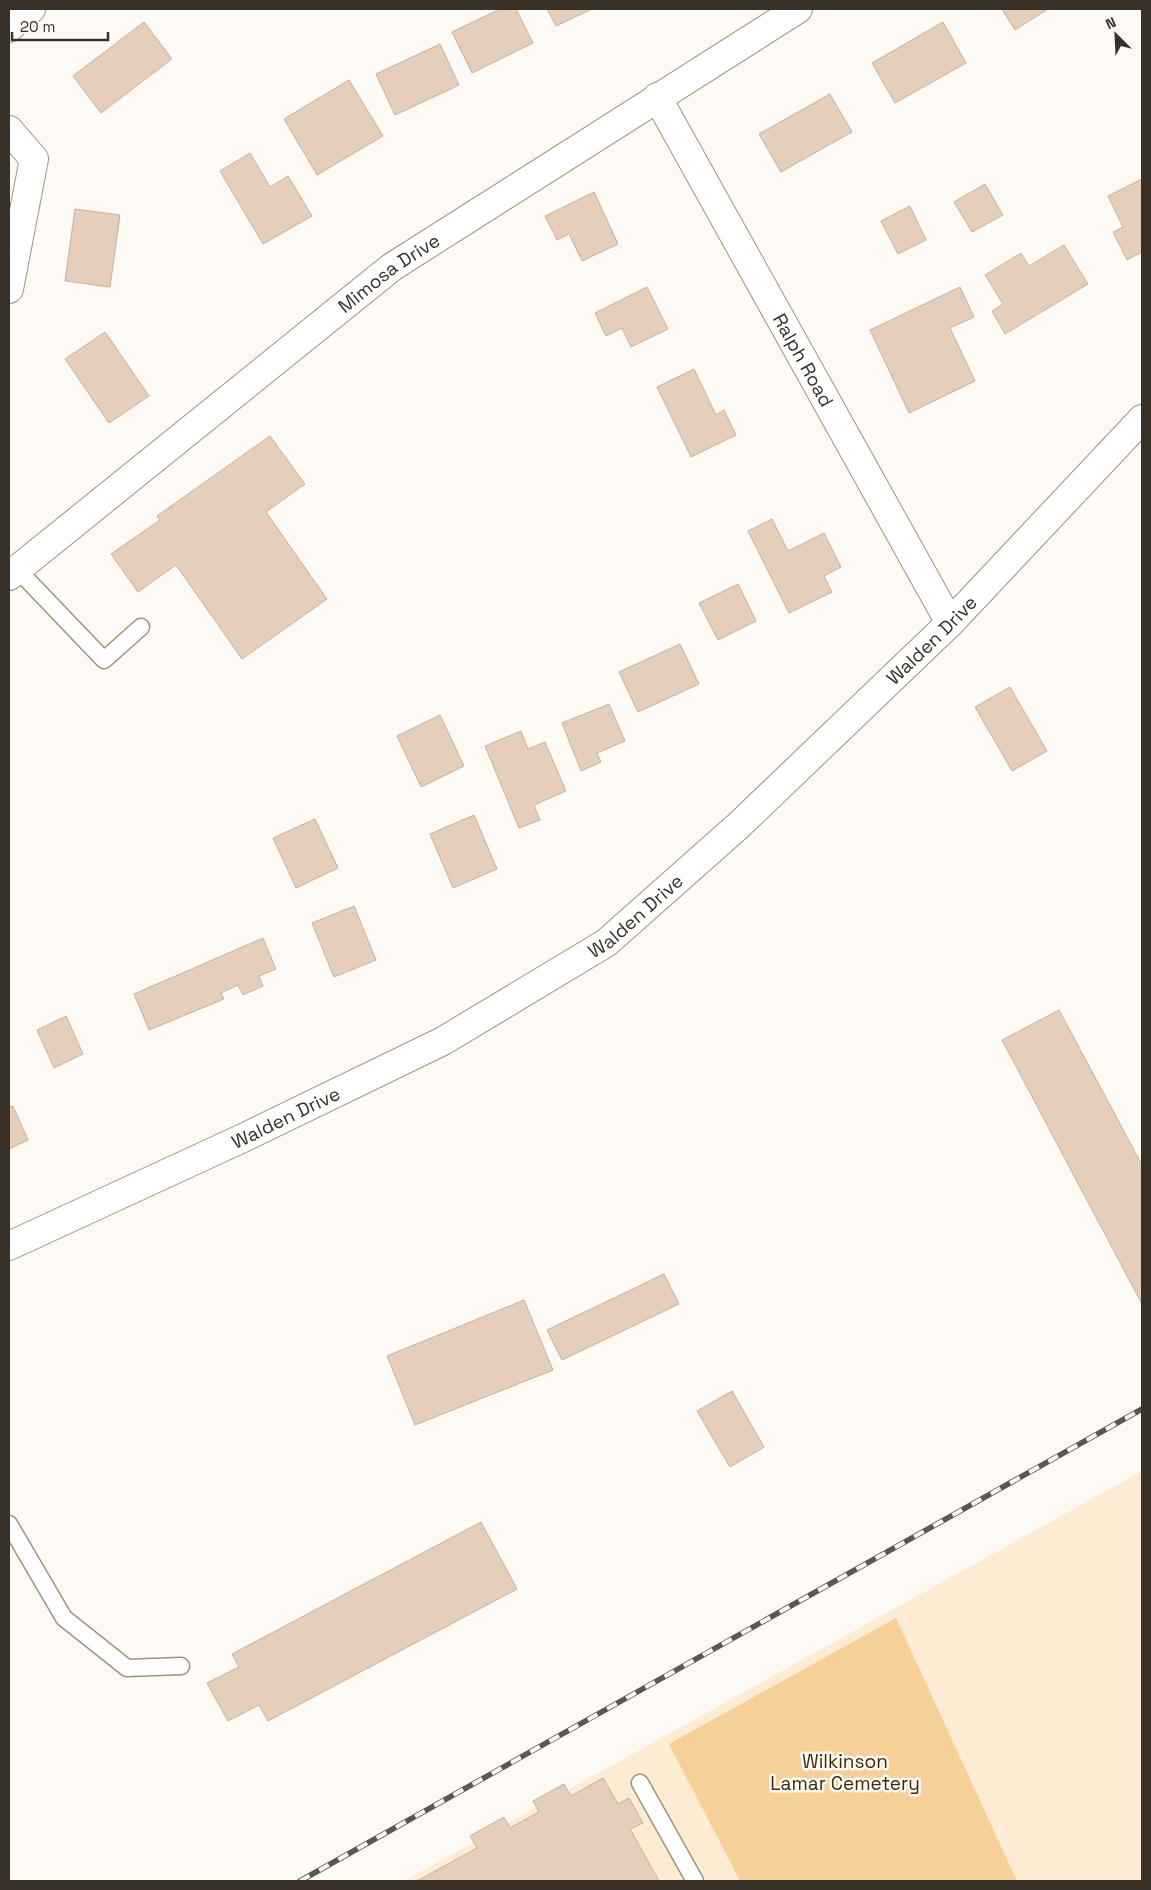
<svg xmlns="http://www.w3.org/2000/svg" width="1151" height="1890" font-family="'Space Grotesk',sans-serif">
<style>
.built{fill:#fdecd3}
.green{fill:#f6d099}
.building{fill:#e5ceba;stroke:#c8b29e}
.lines{fill:none;stroke-linecap:round;stroke-linejoin:round}
.service-casing{stroke:#a2927c;stroke-width:19}
.minor-casing{stroke:#a2927c;stroke-width:30}
.tertiary-casing{stroke:#a2927c;stroke-width:30}
.service{stroke:#fff;stroke-width:16}
.minor{stroke:#fff;stroke-width:28}
.tertiary{stroke:#fff;stroke-width:28}
.rail-casing{stroke:#5d574f;stroke-width:5.5}
.rail{stroke:#fdf9f5;stroke-width:4;stroke-dasharray:11;stroke-linecap:butt}
.labels{text-anchor:middle;stroke-width:5;stroke-linejoin:round;paint-order:stroke}
.street-label{font-size:19px;fill:#383128;stroke:#fdf9f5}
.park-label{font-size:19px;fill:#3f2b09;stroke:#fdf9f5}
</style>
<rect width="100%" height="100%" fill="#fdf9f5"/>
<polygon class="built" points="1142,1471 1142,1881 404,1881"/>
<polygon class="green" points="896,1618 1017,1881 740,1881 669,1744"/>
<g class="building">
<polygon points="500,9 516,9 533,43 472,73 452,32"/>
<polygon points="547,9 592,9 556,26"/>
<polygon points="1002,9 1048,9 1015,30"/>
<polygon points="144,22 172,59 101,113 73,76"/>
<polygon points="943,22 966,63 895,103 872,63"/>
<polygon points="440,44 459,85 395,115 376,74"/>
<polygon points="349,80 383,136 317,175 284,119"/>
<polygon points="830,94 852,132 781,172 759,134"/>
<polygon points="250,153 270,187 288,176 312,216 263,244 220,171"/>
<polygon points="1142,179 1142,252 1127,260 1113,232 1123,227 1108,196"/>
<polygon points="985,184 1003,215 972,232 954,202"/>
<polygon points="594,192 618,244 582,261 569,234 557,240 545,216"/>
<polygon points="910,206 926,240 898,254 881,221"/>
<polygon points="75,209 120,215 110,287 65,281"/>
<polygon points="1064,245 1088,284 1005,334 992,311 1003,304 985,275 1021,253 1029,266"/>
<polygon points="647,287 668,329 631,347 622,328 606,336 595,313"/>
<polygon points="960,287 974,317 950,328 975,381 909,413 870,330"/>
<polygon points="105,332 149,396 109,423 65,359"/>
<polygon points="694,369 716,415 724,410 736,435 691,457 657,387"/>
<polygon points="270,436 305,484 266,512 327,599 242,659 176,565 138,592 111,554 160,520 157,516"/>
<polygon points="772,519 788,551 824,533 841,567 824,576 832,592 789,613 748,531"/>
<polygon points="738,584 756,621 718,640 699,603"/>
<polygon points="680,644 699,684 638,712 619,672"/>
<polygon points="1010,687 1047,751 1012,771 975,707"/>
<polygon points="609,704 625,741 597,753 601,762 581,771 562,723"/>
<polygon points="440,715 464,766 421,787 397,736"/>
<polygon points="521,731 528,749 545,742 566,791 534,805 540,820 519,828 485,746"/>
<polygon points="474,815 497,869 453,888 430,834"/>
<polygon points="315,819 338,868 296,888 273,838"/>
<polygon points="354,906 376,960 334,977 312,923"/>
<polygon points="263,938 276,969 259,976 263,986 243,995 238,985 221,993 224,999 149,1030 134,994"/>
<polygon points="1059,1010 1142,1165 1142,1304 1002,1040"/>
<polygon points="66,1016 83,1054 54,1068 37,1030"/>
<polygon points="13,1106 28,1140 9,1149 9,1107"/>
<polygon points="664,1274 679,1304 562,1360 547,1330"/>
<polygon points="524,1300 553,1370 415,1425 387,1356"/>
<polygon points="732,1391 764,1447 730,1467 697,1411"/>
<polygon points="481,1522 517,1589 268,1721 259,1705 228,1721 207,1683 239,1667 232,1654"/>
<polygon points="603,1778 618,1804 629,1798 643,1823 630,1829 659,1881 417,1881 477,1848 470,1836 504,1817 510,1828 539,1812 533,1801 564,1784 571,1796"/>
</g>
<g class="lines">
<g class="service-casing">
<g id="service">
<polyline points="17,569 104,660 141,627"/>
<polyline points="9,1524 64,1618 127,1668 181,1666"/>
<polyline points="640,1783 695,1881"/>
</g>
</g>
<g class="minor-casing">
<g id="minor">
<polyline points="9,28 31,9"/>
<path id="s1" d="M657,97L950,623"/>
<polyline points="9,130 34,159 9,289"/>
<path id="s2" d="M9,576L392,267L798,9"/>
</g>
</g>
<g class="tertiary-casing">
<g id="tertiary">
<path id="s3" d="M9,1246L243,1138L443,1041L606,943L738,826L950,623L1142,419"/>
</g>
</g>
<use href="#service" class="service"/>
<use href="#minor" class="minor"/>
<use href="#tertiary" class="tertiary"/>
<g class="rail-casing">
<polyline id="rail" points="300,1881 1142,1409"/>
</g>
<use href="#rail" class="rail"/>
</g>
<g class="labels">
<g class="street-label">
<text dy="7" stroke="none"><textPath href="#s2" startOffset="486">Mimosa Drive</textPath></text>
<text dy="7" stroke="none"><textPath href="#s1" startOffset="301">Ralph Road</textPath></text>
<text dy="7" stroke="none"><textPath href="#s3" startOffset="1115">Walden Drive</textPath></text>
<text dy="7" stroke="none"><textPath href="#s3" startOffset="710">Walden Drive</textPath></text>
<text dy="7" stroke="none"><textPath href="#s3" startOffset="305">Walden Drive</textPath></text>
</g>
<g class="park-label">
<text x="845" y="1768">Wilkinson<tspan x="845" dy="22">Lamar Cemetery</tspan></text>
</g>
</g>
<rect width="1151" height="1890" fill="none" stroke="#383128" stroke-width="20"/>
<g transform="translate(1116 35) rotate(336)" stroke="#fdf9f5" stroke-width="4" paint-order="stroke">
<path d="M0-4L9 19L0 12L-9 19Z" fill="#383128"/>
<text y="-8" font-size="14" font-weight="bold" text-anchor="middle" fill="#383128">N</text>
</g>
<path d="M12 32v8h96v-8" fill="none" stroke="#383128" stroke-width="2.5"/>
<text x="20" y="32" font-size="15" fill="#383128" stroke="#fdf9f5" stroke-width="4" paint-order="stroke">20 m</text>
</svg>
